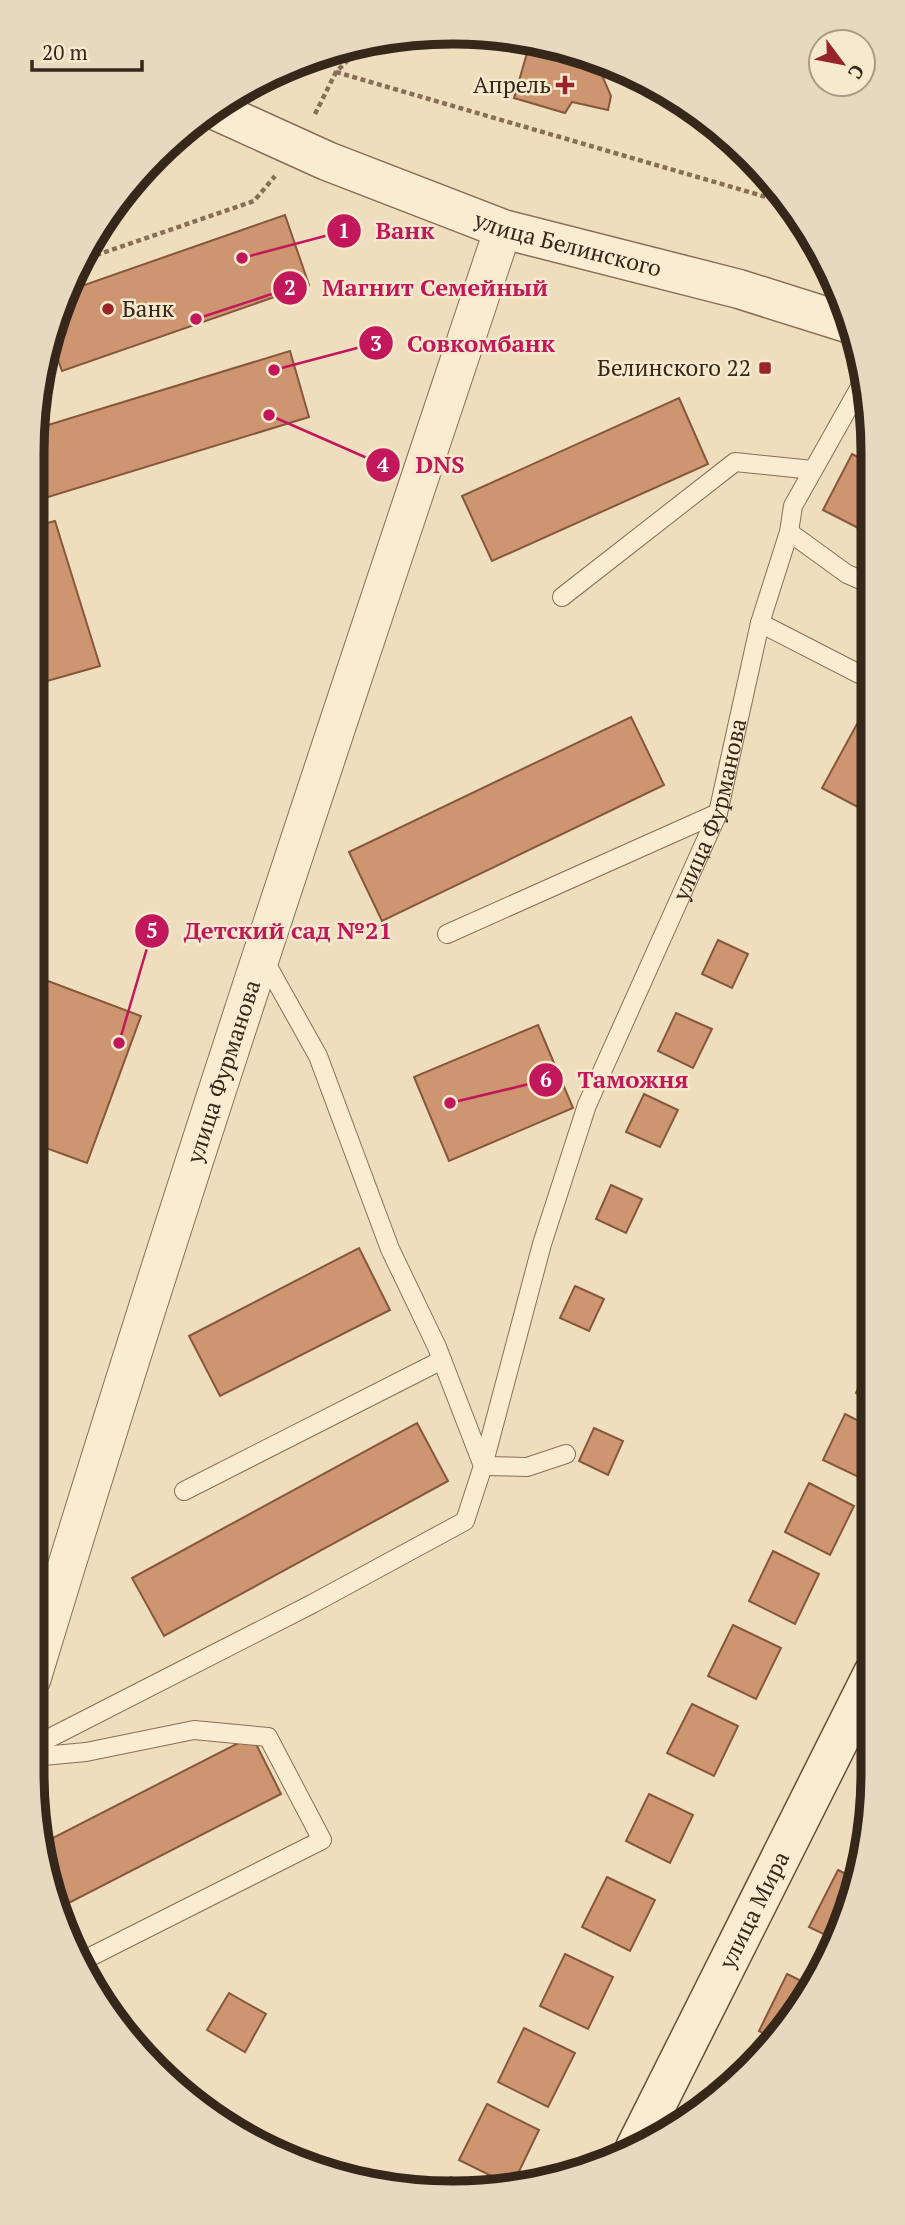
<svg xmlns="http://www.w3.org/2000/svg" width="905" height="2225" font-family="'PT Serif',serif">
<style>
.building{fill:#ce9571;stroke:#87573b;stroke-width:2}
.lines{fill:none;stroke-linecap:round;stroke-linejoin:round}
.service-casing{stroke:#876e56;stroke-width:20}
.minor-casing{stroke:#876e56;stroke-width:39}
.tertiary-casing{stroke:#876e56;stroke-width:41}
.secondary-casing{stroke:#684f39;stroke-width:41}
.path{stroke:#876e56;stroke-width:4.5;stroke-dasharray:5 3.5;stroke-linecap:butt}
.service{stroke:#faecd0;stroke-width:18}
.minor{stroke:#faecd0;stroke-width:37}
.tertiary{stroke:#faecd0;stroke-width:38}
.secondary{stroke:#faecd0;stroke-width:38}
.poi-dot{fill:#972428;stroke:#f6e9cd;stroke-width:2.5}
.labels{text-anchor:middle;stroke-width:5;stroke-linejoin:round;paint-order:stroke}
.poi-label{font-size:23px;fill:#36271b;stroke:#f6e9cd;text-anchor:end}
.street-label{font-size:23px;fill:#36271b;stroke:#f6e9cd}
.rim{fill:none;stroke:#36271b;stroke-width:9}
.leader{fill:none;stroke:#c2185b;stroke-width:2.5}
.callout-dot{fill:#c2185b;stroke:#f6e9cd;stroke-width:2.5}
.mark-label{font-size:21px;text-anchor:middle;font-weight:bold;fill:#fff}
.callout-label{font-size:24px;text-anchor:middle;font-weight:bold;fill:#c2185b;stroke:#f6e9cd;stroke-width:5;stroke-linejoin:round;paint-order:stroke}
</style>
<rect width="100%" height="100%" fill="#efdebd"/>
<g class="building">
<polygon points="529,46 586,54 582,68 601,73 611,96 608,110 572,102 565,113 514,98"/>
<polygon points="285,215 309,285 62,371 50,337 54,318 70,290"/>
<polygon points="290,351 309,417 35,501 32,490 32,452 35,429"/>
<polygon points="679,398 708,464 492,561 462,496"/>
<polygon points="852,454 870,463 870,534 823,510"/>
<polygon points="55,521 100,666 40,683 32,655 32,527"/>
<polygon points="631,717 664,785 382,921 349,852"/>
<polygon points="857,724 871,731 871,814 822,788"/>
<polygon points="718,940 748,954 732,988 702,974"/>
<polygon points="32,975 141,1016 87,1163 32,1143 42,1112 32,1108"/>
<polygon points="676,1013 712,1029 693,1068 658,1051"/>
<polygon points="538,1025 573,1108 449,1161 414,1077"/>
<polygon points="644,1094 678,1110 660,1147 626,1132"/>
<polygon points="611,1185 642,1199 626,1233 596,1219"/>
<polygon points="359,1248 390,1310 220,1396 189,1336"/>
<polygon points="575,1286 604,1299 589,1331 560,1318"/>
<polygon points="872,1359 873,1401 856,1393"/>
<polygon points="845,1414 873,1428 873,1464 865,1480 823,1460"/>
<polygon points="417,1423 448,1481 164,1636 132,1578"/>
<polygon points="594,1428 623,1441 608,1475 579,1461"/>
<polygon points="809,1483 854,1506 830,1555 785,1532"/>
<polygon points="773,1551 819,1574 795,1624 749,1601"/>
<polygon points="733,1625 781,1648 756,1699 708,1676"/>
<polygon points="692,1704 738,1726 714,1776 667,1753"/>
<polygon points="252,1736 281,1794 55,1910 43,1843"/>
<polygon points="649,1794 693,1815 670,1863 626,1841"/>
<polygon points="838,1870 856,1879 851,1907 834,1939 809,1927"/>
<polygon points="607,1877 655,1900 630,1951 582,1927"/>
<polygon points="565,1954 613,1977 588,2029 540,2006"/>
<polygon points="787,1974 810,1985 786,2029 775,2039 759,2031"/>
<polygon points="229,1993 266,2014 245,2052 207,2030"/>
<polygon points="524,2028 575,2053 548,2107 498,2082"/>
<polygon points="487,2104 539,2130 512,2186 459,2160"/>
<polygon points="451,2177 472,2187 445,2188"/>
</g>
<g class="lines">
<g class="service-casing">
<g id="service">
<polyline points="789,532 847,574 870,584"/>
<polyline points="562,597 735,462 813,470"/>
<polyline points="760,623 871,680"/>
<polyline points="447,934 718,813"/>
<path id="s1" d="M566,1454L527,1467L483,1466L542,1244L587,1105L718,813L760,623L789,532L793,506L865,378"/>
<polyline points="184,1491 442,1360"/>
<polyline points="32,1747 312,1604 465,1521 483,1466 437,1347 390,1249 318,1056 262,956"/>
<polyline points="32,1757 86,1752 194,1730 268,1737 322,1840 84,1960"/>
</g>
</g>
<g class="minor-casing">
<g id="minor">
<path id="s2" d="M32,1679C179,1193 342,711 503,229"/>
</g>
</g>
<g class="tertiary-casing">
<g id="tertiary">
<path id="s3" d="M219,112L327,161L503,229L739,289L850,324"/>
</g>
</g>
<g class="secondary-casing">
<g id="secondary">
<path id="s4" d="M635,2148L873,1673"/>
</g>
</g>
<g class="path">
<polyline points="336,72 787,203"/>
<polyline points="315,114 336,72 357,51"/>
<polyline points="88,258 254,201 275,176"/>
</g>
<use href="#service" class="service"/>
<use href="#minor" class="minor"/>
<use href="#tertiary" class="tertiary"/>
<use href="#secondary" class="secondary"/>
</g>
<g class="poi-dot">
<path d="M561.5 74.5h7v7h7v7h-7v7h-7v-7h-7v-7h7z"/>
<circle cx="108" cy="309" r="7"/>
<rect x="758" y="361" width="14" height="14" rx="3.5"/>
</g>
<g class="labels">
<g class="poi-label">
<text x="551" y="93">Апрель</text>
<text x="122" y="317" text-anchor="start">Банк</text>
<text x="751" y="376">Белинского 22</text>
</g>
<g class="street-label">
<text dy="8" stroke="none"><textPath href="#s3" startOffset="374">улица Белинского</textPath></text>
<text dy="8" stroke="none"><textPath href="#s1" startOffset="782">улица Фурманова</textPath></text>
<text dy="8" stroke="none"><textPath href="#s2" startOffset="637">улица Фурманова</textPath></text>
<text dy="8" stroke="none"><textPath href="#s4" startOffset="266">улица Мира</textPath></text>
</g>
</g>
<path d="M0 0H905V2225H0ZM452 44H453A408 408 0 0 1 861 452V1773A408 408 0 0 1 453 2181H452A408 408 0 0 1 44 1773V452A408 408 0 0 1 452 44Z" fill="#e7d9bf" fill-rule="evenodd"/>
<path class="rim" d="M452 44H453A408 408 0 0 1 861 452V1773A408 408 0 0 1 453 2181H452A408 408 0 0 1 44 1773V452A408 408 0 0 1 452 44Z"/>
<path class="leader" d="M242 258L344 231M196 319L290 288M274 370L376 343M269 415L383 465M119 1043L152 931M450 1103L546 1080"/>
<g class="callout-dot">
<circle cx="242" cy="258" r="7"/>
<circle cx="196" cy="319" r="7"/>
<circle cx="274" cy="370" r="7"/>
<circle cx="269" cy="415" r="7"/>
<circle cx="119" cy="1043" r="7"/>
<circle cx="450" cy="1103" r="7"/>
<circle cx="344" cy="231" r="18"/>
<circle cx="290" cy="288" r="18"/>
<circle cx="376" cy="343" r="18"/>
<circle cx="383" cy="465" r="18"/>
<circle cx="152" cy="931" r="18"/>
<circle cx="546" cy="1080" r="18"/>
</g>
<g class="mark-label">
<text x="344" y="238">1</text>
<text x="290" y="295">2</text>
<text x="376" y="351">3</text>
<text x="383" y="472">4</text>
<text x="152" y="938">5</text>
<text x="546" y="1087">6</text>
</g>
<g class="callout-label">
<text x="405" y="239">Ванк</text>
<text x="435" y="296">Магнит Семейный</text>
<text x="481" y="352">Совкомбанк</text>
<text x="440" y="473">DNS</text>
<text x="288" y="939">Детский сад №21</text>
<text x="633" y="1088">Таможня</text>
</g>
<g transform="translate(842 63) rotate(122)"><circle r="33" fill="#f6e9cd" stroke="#a99b86" stroke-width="2"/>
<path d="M0-5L12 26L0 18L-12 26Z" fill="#972428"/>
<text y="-10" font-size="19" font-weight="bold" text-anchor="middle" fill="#36271b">С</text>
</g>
<path d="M32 60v10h110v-10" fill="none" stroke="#36271b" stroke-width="3.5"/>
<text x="42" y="60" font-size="21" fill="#36271b" stroke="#f6e9cd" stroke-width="5" paint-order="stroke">20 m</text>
</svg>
